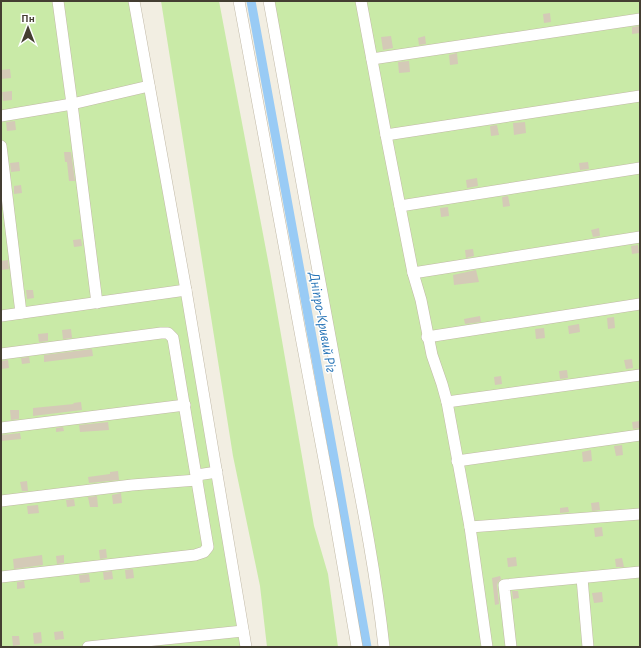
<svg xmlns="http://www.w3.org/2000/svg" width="641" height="648" font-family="'Alegreya Sans',sans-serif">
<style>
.green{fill:#c9eaa7}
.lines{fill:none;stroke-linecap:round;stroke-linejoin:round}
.canal{stroke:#99cbf5;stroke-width:9}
.building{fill:#d4cab7}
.minor-casing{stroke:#c1b9a7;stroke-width:12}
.minor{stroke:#fff;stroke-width:11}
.labels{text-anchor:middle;stroke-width:3;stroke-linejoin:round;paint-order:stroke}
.water-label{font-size:15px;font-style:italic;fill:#2573b6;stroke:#fff}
</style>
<rect width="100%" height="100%" fill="#f2eee2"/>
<g class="green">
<polygon points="1,1 134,1 246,647 1,647"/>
<polygon points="161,1 219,1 270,271 314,526 328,574 338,647 267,647 260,586 233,456"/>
<polygon points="269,1 640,1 640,647 384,647"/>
</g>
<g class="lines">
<polyline class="canal" points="251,1 334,458 367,647"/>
</g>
<g class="building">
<polygon points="550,13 551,22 544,23 543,14"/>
<polygon points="640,26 640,33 632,34 632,27"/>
<polygon points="391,36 393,48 383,50 381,37"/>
<polygon points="425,36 426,44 419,45 418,38"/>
<polygon points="457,53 458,64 450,65 449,55"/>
<polygon points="409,61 410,72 399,73 398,62"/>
<polygon points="10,69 11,78 1,79 1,70"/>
<polygon points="12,91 12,100 3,101 2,92"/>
<polygon points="15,121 16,130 7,131 6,122"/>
<polygon points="525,122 526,133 514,135 513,123"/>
<polygon points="497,125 499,135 491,136 490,126"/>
<polygon points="64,152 71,152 75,181 69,181 67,162 65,162"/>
<polygon points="19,162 20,171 11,172 10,163"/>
<polygon points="588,162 589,169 580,170 579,163"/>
<polygon points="477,178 478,186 467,188 466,180"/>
<polygon points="21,185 22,193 14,194 14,186"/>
<polygon points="508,196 510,206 503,207 502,197"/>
<polygon points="448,207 449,216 441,217 440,208"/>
<polygon points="599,228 600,236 593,237 591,230"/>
<polygon points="81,239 82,246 74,247 73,240"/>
<polygon points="638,245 639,253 632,254 631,246"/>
<polygon points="473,249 474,256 466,258 465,250"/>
<polygon points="8,260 9,269 1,270 1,261"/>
<polygon points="476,270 479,282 454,285 453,275"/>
<polygon points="26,290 33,290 34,298 27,299"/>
<polygon points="480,316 481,322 465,324 464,319"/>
<polygon points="614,317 615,328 608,329 607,318"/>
<polygon points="579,324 580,332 569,334 568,326"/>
<polygon points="544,328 545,338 536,339 535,329"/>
<polygon points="71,329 72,338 63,339 62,330"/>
<polygon points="48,333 48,341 39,342 38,334"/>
<polygon points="92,349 93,356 44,362 44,355"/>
<polygon points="29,357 30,363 22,364 21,358"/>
<polygon points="632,359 633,368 626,369 624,360"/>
<polygon points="8,360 9,368 1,369 1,361"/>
<polygon points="567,370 568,378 560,379 559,371"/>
<polygon points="501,376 502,384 495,385 494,377"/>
<polygon points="81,402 82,410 33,416 33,408 74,404 73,403"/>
<polygon points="10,410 19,410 19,419 11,420"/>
<polygon points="640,421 640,428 633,429 632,422"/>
<polygon points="108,422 109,430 80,432 79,425"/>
<polygon points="63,427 64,431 56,432 56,428"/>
<polygon points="20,433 21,439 1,441 1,435"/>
<polygon points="622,445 623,455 616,456 614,446"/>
<polygon points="591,450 592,461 583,462 582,452"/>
<polygon points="118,471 119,480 89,483 88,477 110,474 110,472"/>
<polygon points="27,481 28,491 22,491 20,482"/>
<polygon points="121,493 122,503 113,504 112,495"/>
<polygon points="97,496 98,507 90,507 88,497"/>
<polygon points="74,499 75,506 67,507 66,500"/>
<polygon points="599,502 600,510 592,511 591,503"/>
<polygon points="38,505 39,513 28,514 27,506"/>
<polygon points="568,507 569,512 560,513 560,508"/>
<polygon points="602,527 603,536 595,537 594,528"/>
<polygon points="106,549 107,558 100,559 99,550"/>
<polygon points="42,555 43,565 14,569 13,559"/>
<polygon points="64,555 64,563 57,564 56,556"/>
<polygon points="516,557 517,566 508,567 507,558"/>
<polygon points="622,558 624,567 616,567 615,559"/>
<polygon points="133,569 134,578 126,579 125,570"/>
<polygon points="112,571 113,579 104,580 103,572"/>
<polygon points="89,574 90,582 80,583 79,575"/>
<polygon points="500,576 501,579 498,582 497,585 499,604 495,605 492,578"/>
<polygon points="24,581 25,588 17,589 17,582"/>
<polygon points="512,591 518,591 519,598 513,599"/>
<polygon points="602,592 603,602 594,603 592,593"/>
<polygon points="63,631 64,639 55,640 54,632"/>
<polygon points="41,632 42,643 34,644 33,633"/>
<polygon points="12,636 19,636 20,645 13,646"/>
</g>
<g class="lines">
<g class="minor-casing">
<g id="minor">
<polyline points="58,1 72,104 97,303"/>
<polyline points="134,1 186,290 246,647"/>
<polyline points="239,1 301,337 332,502 357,647"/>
<path d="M269,1C291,125 314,250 337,374C354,465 374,555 384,647"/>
<polyline points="361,1 386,135 413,273 421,300 432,355 442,384 447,402 470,527 487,647"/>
<polyline points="372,59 640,19"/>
<polyline points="1,116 72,104 149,86"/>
<polyline points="386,135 640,96"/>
<polyline points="1,146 21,313"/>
<polyline points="400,206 640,168"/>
<polyline points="413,273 640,237"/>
<polyline points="1,316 186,290"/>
<polyline points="427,337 640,304"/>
<polyline points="1,354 161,333 168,333 173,338 208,547 204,552 195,555 1,577"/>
<polyline points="447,402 640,375"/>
<polyline points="1,428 185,405"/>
<polyline points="457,461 640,435"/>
<polyline points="197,475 217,472"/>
<polyline points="1,501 132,485 197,480"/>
<polyline points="470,527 640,514"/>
<polyline points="582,578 588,647"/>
<polyline points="88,647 243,631"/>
<polyline points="511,647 504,585 640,572"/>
</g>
</g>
<use href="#minor" class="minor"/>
</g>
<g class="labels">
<g class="water-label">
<text transform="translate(323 322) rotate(80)" y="5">Дніпро-Кривий Ріг</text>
</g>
</g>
<rect width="641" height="648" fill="none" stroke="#443e32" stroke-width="4"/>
<g transform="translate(28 28)" stroke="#ffffff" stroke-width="3" paint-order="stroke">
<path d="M0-3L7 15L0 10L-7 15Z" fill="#443e32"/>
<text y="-6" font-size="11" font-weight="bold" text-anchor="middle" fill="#443e32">Пн</text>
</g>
</svg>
